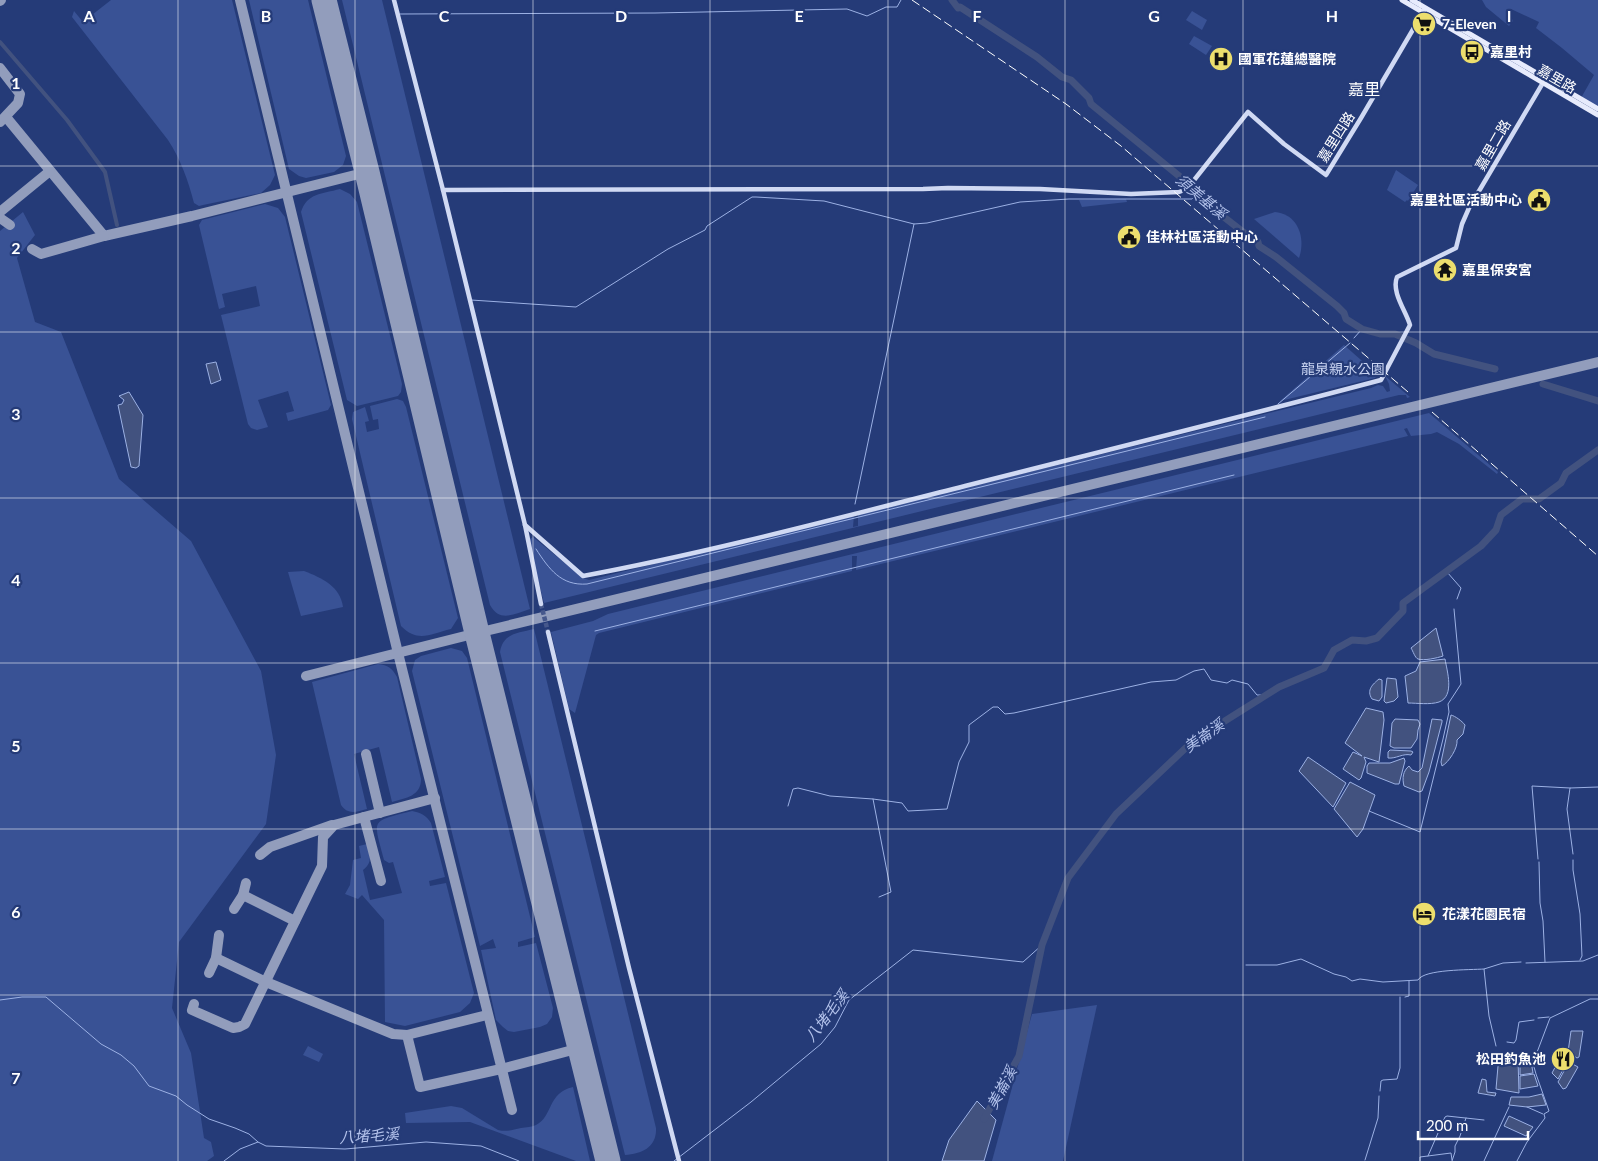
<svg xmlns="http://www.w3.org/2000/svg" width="1598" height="1161" font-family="Lato,'Noto Sans TC',sans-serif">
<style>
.green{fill:#395295}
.water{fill:#42527f;stroke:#9cb1e4}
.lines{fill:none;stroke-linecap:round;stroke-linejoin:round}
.stream{stroke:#9cb1e4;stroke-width:1}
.canal{stroke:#42527f;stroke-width:4}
.river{stroke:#42527f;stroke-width:7}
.taxiway{stroke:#929dbc;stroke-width:10}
.runway{stroke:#929dbc;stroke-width:25}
.secondary-tunnel{stroke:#46588c;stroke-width:4.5;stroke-dasharray:4.5 2;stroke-linecap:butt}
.secondary{stroke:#d0d9f3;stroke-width:4.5}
.primary{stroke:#e7ebfc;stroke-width:5}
.rail{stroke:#fff;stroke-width:1;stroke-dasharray:9 4;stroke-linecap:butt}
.grid{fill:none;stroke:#fff;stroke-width:1;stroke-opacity:0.55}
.labels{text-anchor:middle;stroke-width:4.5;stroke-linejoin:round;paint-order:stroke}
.poi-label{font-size:14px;font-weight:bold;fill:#fff;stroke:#253b78;text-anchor:start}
.street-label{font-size:14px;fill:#fff;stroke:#253b78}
.park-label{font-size:14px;fill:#cad5f3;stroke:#253b78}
.water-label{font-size:15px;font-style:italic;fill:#b3c2eb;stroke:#253b78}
.quarter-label{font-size:16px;fill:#fff;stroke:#253b78}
.grid-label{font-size:16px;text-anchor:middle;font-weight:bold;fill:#fff;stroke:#253b78;stroke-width:4.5;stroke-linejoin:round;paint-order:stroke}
</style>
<rect width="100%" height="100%" fill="#253b78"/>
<g class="green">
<path d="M111,0H232L275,175L270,185L261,193L203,205L199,206L194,203C188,180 181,160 168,140L72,17L74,11L83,22Z"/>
<polygon points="249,0 308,0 346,156 343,165 334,172 306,178 299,176 289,169"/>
<path d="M342,0H382L530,609C514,614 500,623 490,605Z"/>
<polygon points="1482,0 1598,0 1598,107 1581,98 1594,75 1562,48 1536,28 1539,22 1511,9 1509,12 1513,21 1509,26 1486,7"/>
<polygon points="1192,11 1207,20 1202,30 1186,20"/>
<polygon points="1194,36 1212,46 1206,55 1189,44"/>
<polygon points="1396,170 1418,185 1408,201 1407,200 1405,202 1387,190"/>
<path d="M340,189L350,194L357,202L402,384L401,392L398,396L357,406L347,400L301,212C307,193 322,194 340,189Z"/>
<polygon points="1126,199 1127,202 1082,207 1079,200"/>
<polygon points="265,204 278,208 285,217 331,405 328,410 288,421 286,413 294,411 288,391 258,400 268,427 257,430 251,428 248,424 221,315 260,306 256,286 222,294 225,307 219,309 199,225 202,220"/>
<polygon points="23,212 35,235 17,258 35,322 61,332 119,479 191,541 261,671 276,755 266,824 179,942 172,1008 191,1053 204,1138 211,1142 214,1156 207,1161 0,1161 0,231"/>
<path d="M1275,212C1298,214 1306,238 1299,258L1254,219Z"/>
<polygon points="1344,345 1378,375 1375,378 1280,401"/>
<polygon points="1385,376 1410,397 1407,398 1406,395 1399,395 544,603 528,540 533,537 583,578 589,580 854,515 853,527 858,526 858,514 1371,388 1378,385 1383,386 1387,392 1390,391 1389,384"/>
<path d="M397,399L403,401L406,407L458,618L451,629C430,634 418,643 401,626L352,419L353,412L365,407L369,421L365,422L367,432L379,429L378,419L373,420L370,406Z"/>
<polygon points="1429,413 1498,472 1497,474 1459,444 1437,432 1431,434 1411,436 1407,428 1404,429 1408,436 856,570 857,556 852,556 852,571 599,633 596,635 575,713 569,709 551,632 593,621 608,614"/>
<path d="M304,571C322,578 340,586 343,607L301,616L288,572Z"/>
<path d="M534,629L656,1128C657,1147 642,1154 625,1155L500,652C503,633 518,633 534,629Z"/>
<polygon points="451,648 462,651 467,658 535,937 518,942 518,947 536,943 553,1008 552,1017 547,1024 540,1027 514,1032 508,1031 503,1027 496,1020 481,950 496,948 493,939 480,946 412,671 415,660 421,656"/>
<path d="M378,664C388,665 392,668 397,677L421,779C421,796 406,798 392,802L379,747L354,754L367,809C356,812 348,815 341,805L312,682Z"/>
<path d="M412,811C421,813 426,815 431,823L445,877L429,881L430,886L446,883L474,993L470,1003L460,1012L405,1026L385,1022L384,920L362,895L358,899L345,894L350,885L353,860L361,858L359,846L367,844C370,855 373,862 363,870L370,900L402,893L393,862L389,863L384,860C373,818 370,822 412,811Z"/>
<polygon points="1097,1005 1063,1161 992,1161 1032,1014"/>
<polygon points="308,1046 323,1054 319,1062 303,1055"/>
<path d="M573,1087L590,1161H576L470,1122L406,1123L405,1113L451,1106L462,1108L498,1130C506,1132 513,1130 521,1128C526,1127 532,1127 536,1125C553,1117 547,1093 573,1087Z"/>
</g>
<g class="water">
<polygon points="216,362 221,380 211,384 206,364"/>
<polygon points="129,392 143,415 139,466 136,468 131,467 130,462 118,405 122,404 124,400 119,396"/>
<path d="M1436,628L1443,656C1437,658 1424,661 1418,659C1415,658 1413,651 1411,648Z"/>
<path d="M1445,659C1447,671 1455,696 1439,702C1430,705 1417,703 1408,703L1405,676L1416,671L1420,662Z"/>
<polygon points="1387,678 1396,679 1398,697 1394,701 1386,703 1384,701"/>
<path d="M1379,679L1382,680V697L1379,701L1372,699C1366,690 1373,684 1379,679Z"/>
<polygon points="1366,708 1383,712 1384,720 1379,762 1364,757 1366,762 1361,778 1359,780 1343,769 1353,752 1362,756 1345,743"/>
<path d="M1451,715C1455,716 1462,721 1465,725L1463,734L1457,740C1458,748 1449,762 1442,766L1441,762Z"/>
<polygon points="1395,719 1418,720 1420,724 1418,730 1417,739 1411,748 1394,748 1390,746 1392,723"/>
<path d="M1432,719L1442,720V722L1429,772L1422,791L1419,792L1404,786C1402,778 1403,771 1409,766L1412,770L1418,772L1422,768Z"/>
<path d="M1390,750L1411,751L1413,752L1411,755C1403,753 1396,759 1388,758V752Z"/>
<polygon points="1308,757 1346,783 1333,807 1299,771"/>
<polygon points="1404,758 1405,761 1399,784 1395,784 1367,773 1367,766 1369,763 1390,763"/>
<polygon points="1350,782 1375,795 1363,829 1357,837 1334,809"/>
<polygon points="1571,1031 1583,1031 1579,1057 1577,1058 1568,1052"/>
<polygon points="1508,1058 1518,1059 1519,1093 1496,1089 1498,1066"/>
<polygon points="1520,1059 1531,1061 1533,1073 1520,1075"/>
<polygon points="1559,1060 1566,1064 1558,1079 1552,1073"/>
<polygon points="1569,1062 1578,1067 1566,1088 1563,1089 1558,1082"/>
<polygon points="1534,1074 1538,1086 1520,1089 1520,1076"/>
<polygon points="1482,1079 1486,1080 1487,1092 1496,1093 1495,1096 1478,1093"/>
<polygon points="1542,1094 1546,1105 1527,1107 1509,1105 1511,1097 1529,1097"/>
<polygon points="977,1101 996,1120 984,1161 942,1161 949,1140"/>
<polygon points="1509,1116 1533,1127 1526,1136 1504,1126"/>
</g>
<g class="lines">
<g class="stream">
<polyline points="400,14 655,13 847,9 867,16 886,7 897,7 901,0"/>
<polyline points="471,300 576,307 668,249 705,230 707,226 752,197 756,197 824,201 914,224 927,223 1020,202 1069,199 1192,199 1197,194"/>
<polyline points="1354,338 1362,329"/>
<polyline points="1278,404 1350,343"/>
<polyline points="855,504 914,224"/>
<path d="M536,549C549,569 561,586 587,584L1265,417"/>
<polyline points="1447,572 1461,588 1457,599"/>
<polyline points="595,631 1234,475"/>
<polyline points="873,799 891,892 879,897"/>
<polyline points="788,806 793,789 798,788 830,796 873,799 902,803 908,811 947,809 959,762 969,742 969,725 993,707 998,707 1005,714 1014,713 1151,682 1176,680 1194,671 1204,669 1211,680 1227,683 1232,680 1248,684 1257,695 1266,695"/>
<polyline points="1369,811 1420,832 1443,739 1449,712 1448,704 1461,684 1454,609"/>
<polyline points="1573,854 1567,809 1570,788 1598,787"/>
<polyline points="1538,859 1532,786 1570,788"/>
<polyline points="1573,860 1573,870 1580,914 1582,956 1580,960"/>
<polyline points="1539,862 1540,903 1543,921 1545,962"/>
<polyline points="1526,963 1583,961 1598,955"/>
<path d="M1246,965H1277L1301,959L1334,974L1346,977L1352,981L1360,979L1383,982L1418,980C1424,969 1470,970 1484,969"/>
<polyline points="1405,997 1409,996 1409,981"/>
<polyline points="0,1000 22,997 46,997 101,1044 121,1055 134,1066 149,1086 176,1096 187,1105 209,1119 235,1128 249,1134 258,1142"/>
<polyline points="1538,1018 1549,1017"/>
<polyline points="1507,1042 1514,1043 1516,1040 1519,1022 1534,1020"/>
<polyline points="1496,1046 1489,1016 1484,969 1503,963 1521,962"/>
<polyline points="1536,1055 1550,1018 1590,999 1598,999"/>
<polyline points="1380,1091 1381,1081 1383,1080 1397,1079 1400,1068 1400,997"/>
<polyline points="1527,1107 1543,1114"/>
<polyline points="1428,1156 1445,1117 1447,1116 1484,1120"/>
<polyline points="1365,1160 1378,1118 1379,1096"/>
<polyline points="224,1161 240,1149 258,1142 266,1146 345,1149 426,1142 481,1146 519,1161"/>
<polyline points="674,1161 751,1102 821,1044 835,1027 849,1000 913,950 1023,962 1042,945"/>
<polyline points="1420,1161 1420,1157 1451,1153 1452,1160"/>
<polyline points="1452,1161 1455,1152 1455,1146 1460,1136 1466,1118"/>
<polyline points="1484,1161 1509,1107"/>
<polyline points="1517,1161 1527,1142 1545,1118 1544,1114 1549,1111 1536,1074 1532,1060"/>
</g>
<polyline class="canal" points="0,42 67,120 105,172 117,225"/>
<g class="river">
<polyline points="952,0 958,8 960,7 1037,57 1062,77 1071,80 1089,98 1091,104 1184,180 1197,194 1214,205 1220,214 1247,235 1251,236 1258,242 1259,246 1276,257 1337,306 1344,313 1346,319 1362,329 1380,334 1395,334 1416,343 1434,354 1495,369"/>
<polyline points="1543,384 1598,401"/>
<polyline points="984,1119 1019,1056 1042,945 1068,878 1116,814 1193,741 1279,687 1324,668 1334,650 1352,640 1366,641 1377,638 1403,611 1403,603 1481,546 1496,530 1501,515 1522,499 1539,499 1561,483 1566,473 1598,450"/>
</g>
<g class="taxiway">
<polyline points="240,0 398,653 512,1110"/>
<polyline points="0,1 1,0"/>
<polyline points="0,68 20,94 18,103 0,122"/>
<polyline points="6,117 104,236 192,216 367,172"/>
<polyline points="0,212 50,171"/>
<polyline points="0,218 10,225"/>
<polyline points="32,249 41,254 104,236"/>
<polyline points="306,676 477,633 1598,362"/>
<polyline points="366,754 380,813"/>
<polyline points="364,817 381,881"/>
<polyline points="260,855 270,847 332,825"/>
<polyline points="243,895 295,921"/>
<polyline points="234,909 243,895 246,883"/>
<polyline points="216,958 266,982 393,1034 407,1035 487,1015"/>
<polyline points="209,973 216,958 219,935"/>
<polyline points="194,1004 192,1010 233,1028 239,1027 245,1024 322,866 323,837 334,825 435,798"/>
<polyline points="407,1035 420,1087 501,1069 580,1048"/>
</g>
<polyline class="runway" points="324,0 367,172 477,633 608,1161"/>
<polyline class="secondary-tunnel" points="541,604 548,632"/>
<g class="secondary">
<polyline points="394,0 443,190 525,525 541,604"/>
<polyline points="443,190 923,189 948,188 1040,189 1131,194 1179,192 1187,189 1248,112 1284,144 1326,175 1361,118 1425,9"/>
<path d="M525,525L583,576C711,552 838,518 965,486C1103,451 1242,417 1381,380L1410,325C1406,311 1391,292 1397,277L1456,248L1462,224L1469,208L1544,81"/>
<polyline points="548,632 629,968 679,1161"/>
</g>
<g class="primary">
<polyline points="1402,0 1598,115"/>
<polyline points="1412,0 1598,109"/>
</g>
<g class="rail">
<polyline points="912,0 1066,104 1121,146 1408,392"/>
<polyline points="1432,412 1598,556"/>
</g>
</g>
<path class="grid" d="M178,0V1161M355,0V1161M533,0V1161M710,0V1161M888,0V1161M1065,0V1161M1243,0V1161M1420,0V1161M0,166H1598M0,332H1598M0,498H1598M0,663H1598M0,829H1598M0,995H1598"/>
<defs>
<g id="supermarket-disc" transform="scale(1.25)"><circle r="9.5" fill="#ecde6d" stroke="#253b78"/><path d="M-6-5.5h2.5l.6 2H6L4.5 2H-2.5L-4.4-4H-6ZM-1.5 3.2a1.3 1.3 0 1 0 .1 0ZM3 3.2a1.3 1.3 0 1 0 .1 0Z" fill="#111"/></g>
<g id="bus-disc" transform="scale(1.25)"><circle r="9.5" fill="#ecde6d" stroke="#253b78"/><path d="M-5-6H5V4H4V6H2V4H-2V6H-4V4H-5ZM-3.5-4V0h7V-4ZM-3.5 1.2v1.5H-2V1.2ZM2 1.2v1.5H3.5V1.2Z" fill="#111"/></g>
<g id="hospital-disc" transform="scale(1.25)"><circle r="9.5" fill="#ecde6d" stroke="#253b78"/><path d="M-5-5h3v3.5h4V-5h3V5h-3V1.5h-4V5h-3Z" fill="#111"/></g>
<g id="civic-disc" transform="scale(1.25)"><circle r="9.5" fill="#ecde6d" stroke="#253b78"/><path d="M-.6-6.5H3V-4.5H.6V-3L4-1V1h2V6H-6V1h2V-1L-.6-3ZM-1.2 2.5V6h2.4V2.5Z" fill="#111"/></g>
<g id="temple-disc" transform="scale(1.25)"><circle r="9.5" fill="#ecde6d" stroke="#253b78"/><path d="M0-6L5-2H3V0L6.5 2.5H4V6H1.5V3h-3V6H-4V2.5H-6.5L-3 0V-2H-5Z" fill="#111"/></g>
<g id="hotel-disc" transform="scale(1.25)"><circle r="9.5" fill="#ecde6d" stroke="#253b78"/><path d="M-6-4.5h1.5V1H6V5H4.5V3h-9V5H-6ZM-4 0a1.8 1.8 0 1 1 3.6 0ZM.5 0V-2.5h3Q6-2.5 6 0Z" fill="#111"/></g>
<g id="restaurant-disc" transform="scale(1.25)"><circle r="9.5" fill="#ecde6d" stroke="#253b78"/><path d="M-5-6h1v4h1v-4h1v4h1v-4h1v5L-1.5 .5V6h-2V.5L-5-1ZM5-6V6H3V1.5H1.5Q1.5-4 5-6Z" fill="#111"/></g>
</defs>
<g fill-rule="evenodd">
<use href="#supermarket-disc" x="1424" y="24"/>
<use href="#bus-disc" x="1472" y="52"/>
<use href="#hospital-disc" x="1221" y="59"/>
<use href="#civic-disc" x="1539" y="200"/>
<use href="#civic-disc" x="1129" y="237"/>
<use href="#temple-disc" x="1445" y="270"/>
<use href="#hotel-disc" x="1424" y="914"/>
<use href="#restaurant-disc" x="1563" y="1059"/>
</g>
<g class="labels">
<g class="poi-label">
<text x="1442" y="29">7-Eleven</text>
<text x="1490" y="57">嘉里村</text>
<text x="1238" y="64">國軍花蓮總醫院</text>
<text x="1522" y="205" text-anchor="end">嘉里社區活動中心</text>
<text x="1146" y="242">佳林社區活動中心</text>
<text x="1462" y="275">嘉里保安宮</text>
<text x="1442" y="919">花漾花園民宿</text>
<text x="1546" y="1064" text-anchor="end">松田釣魚池</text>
</g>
<g class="street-label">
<text transform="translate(1557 79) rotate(30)" y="5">嘉里路</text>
<text transform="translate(1336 137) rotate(-58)" y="5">嘉里四路</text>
<text transform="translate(1493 145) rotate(-60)" y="5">嘉里二路</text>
</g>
<g class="park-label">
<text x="1343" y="374">龍泉親水公園</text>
</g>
<g class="water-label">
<text transform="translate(1201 197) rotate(40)" y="5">須美基溪</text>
<text transform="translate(1204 736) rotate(-35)" y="5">美崙溪</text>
<text transform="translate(827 1016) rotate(-52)" y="5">八堵毛溪</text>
<text transform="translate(1002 1088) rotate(-62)" y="5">美崙溪</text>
<text transform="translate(369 1136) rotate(-4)" y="5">八堵毛溪</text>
</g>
<g class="quarter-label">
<text x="1364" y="95">嘉里</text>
</g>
</g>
<g class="grid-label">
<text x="89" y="22">A</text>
<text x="266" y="22">B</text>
<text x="444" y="22">C</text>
<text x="621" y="22">D</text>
<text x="799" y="22">E</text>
<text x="977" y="22">F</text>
<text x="1154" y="22">G</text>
<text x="1332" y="22">H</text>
<text x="1509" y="22">I</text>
<text x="16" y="89">1</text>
<text x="16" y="254">2</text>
<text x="16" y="420">3</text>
<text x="16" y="586">4</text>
<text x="16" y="752">5</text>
<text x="16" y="918">6</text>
<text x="16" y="1084">7</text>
</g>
<path d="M1418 1131v8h110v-8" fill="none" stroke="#ffffff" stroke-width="2.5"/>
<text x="1426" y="1131" font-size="15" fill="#ffffff" stroke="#253b78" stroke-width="4" paint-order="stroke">200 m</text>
</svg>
